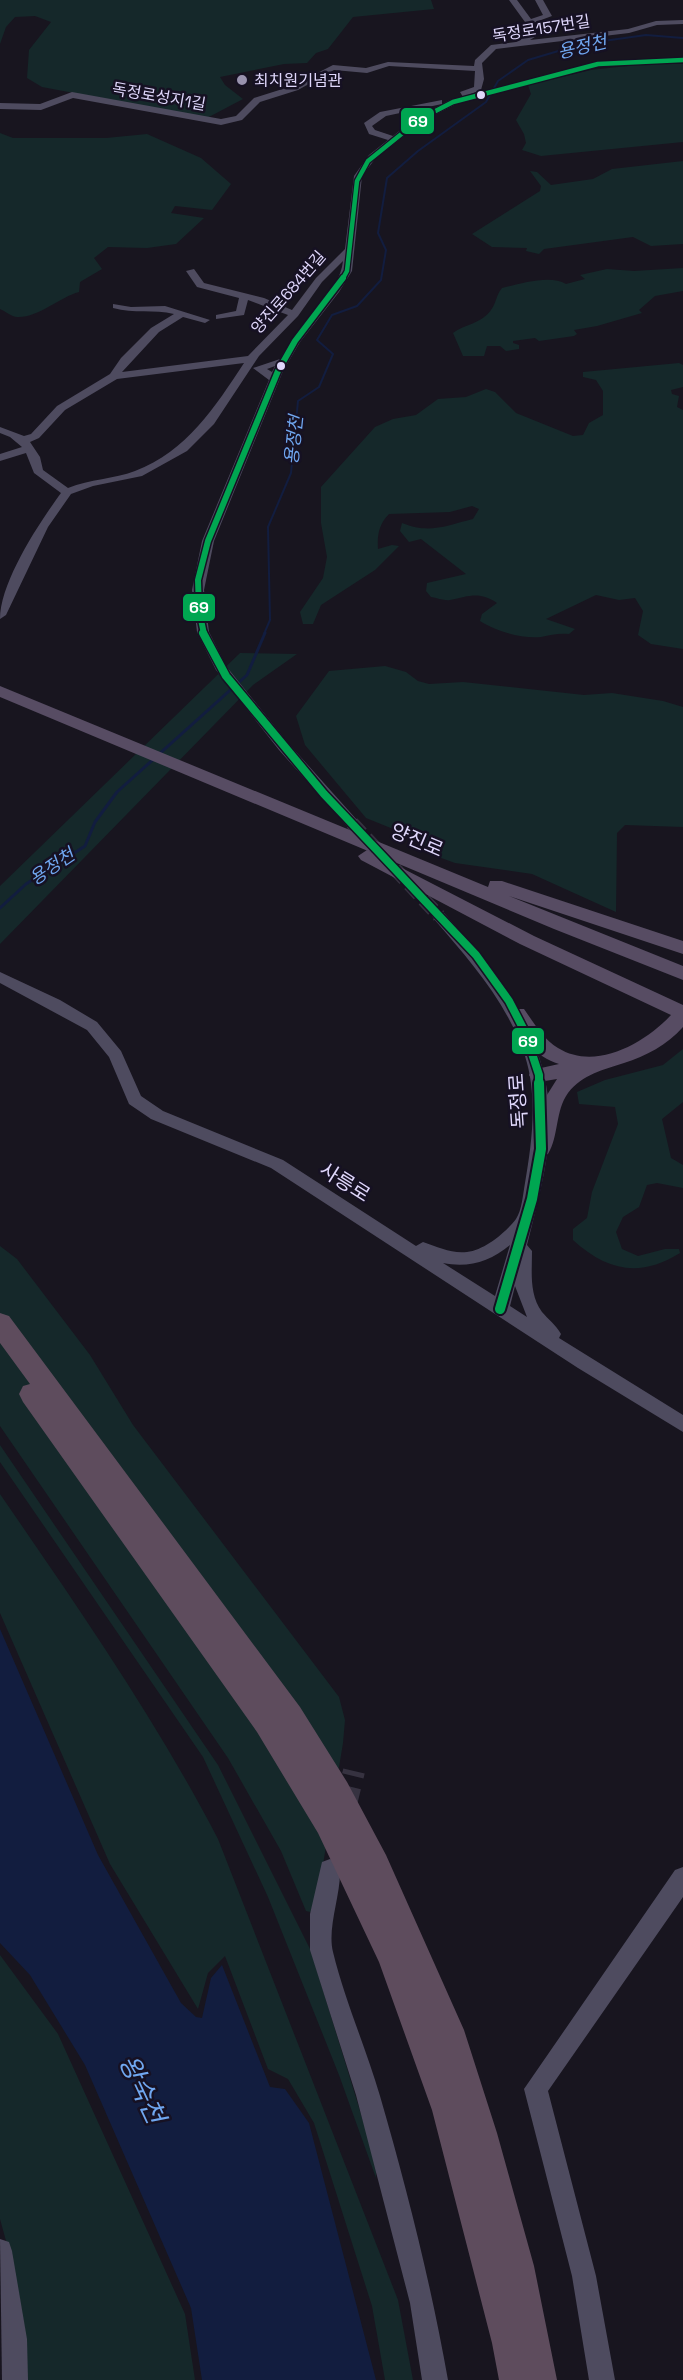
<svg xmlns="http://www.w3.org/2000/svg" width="683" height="2380" font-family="'Space Grotesk','Noto Sans KR',sans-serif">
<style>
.green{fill:#15282a}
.water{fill:#121d3f}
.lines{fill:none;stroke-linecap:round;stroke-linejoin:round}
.stream-far1{stroke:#121d3f;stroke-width:2}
.stream{stroke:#121d3f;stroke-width:3}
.minor-tunnel-far1{stroke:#363240;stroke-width:14;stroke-dasharray:14 7;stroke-linecap:butt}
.minor-tunnel{stroke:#363240;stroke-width:22;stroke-dasharray:22 11;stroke-linecap:butt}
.minor{fill:#4e4b5f;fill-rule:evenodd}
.major{fill:#574c63;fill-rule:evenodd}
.highway{fill:#5e4c5d;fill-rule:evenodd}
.bus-1-far3-casing{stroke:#161123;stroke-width:7}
.bus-1-far2-casing{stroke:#161123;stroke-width:9}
.bus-1-far1-casing{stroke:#161123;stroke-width:11}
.bus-1-casing{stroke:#161123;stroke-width:14}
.bus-1-far3{stroke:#00a651;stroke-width:4.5}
.bus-1-far2{stroke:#00a651;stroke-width:6}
.bus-1-far1{stroke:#00a651;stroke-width:8}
.bus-1{stroke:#00a651;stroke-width:10}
.poi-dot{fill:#9993ae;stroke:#161123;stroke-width:2}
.bus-dot{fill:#dfd7fb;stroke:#161123;stroke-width:2}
.labels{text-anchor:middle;stroke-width:5;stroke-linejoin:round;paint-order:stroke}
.far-street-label{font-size:16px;fill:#dfd7fb;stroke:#161123}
.far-poi-label{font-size:16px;fill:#dfd7fb;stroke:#161123;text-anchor:start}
.far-water-label{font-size:18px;font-style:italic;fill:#70a7f0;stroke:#161123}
.street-label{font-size:20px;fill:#dfd7fb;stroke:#161123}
.near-water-label{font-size:26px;font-style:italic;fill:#70a7f0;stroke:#161123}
.line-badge{stroke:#161123;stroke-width:2}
.badge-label{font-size:16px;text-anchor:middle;font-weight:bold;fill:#fff}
</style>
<rect width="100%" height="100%" fill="#18151f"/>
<g class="green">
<polygon points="0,0 431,0 434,9 353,17 328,49 316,53 307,63 284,64 220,77 225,85 243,99 207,118 42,87 27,78 29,50 51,22 35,16 15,17 6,27 0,44"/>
<polygon points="654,63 683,64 683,142 541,156 522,150 526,143 524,134 516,120 531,94 528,85 591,70"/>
<path d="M0,133L13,138H106L147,134L201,158L231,184L212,210L175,206L171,213L204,218L176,244L147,248L108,247L94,258L102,269L80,282L79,292C60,297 38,318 17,317C12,317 5,311 0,309Z"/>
<polygon points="683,161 683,244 651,246 633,237 544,249 539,254 526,251 527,248 492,247 472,234 540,191 541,186 530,171 537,172 551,185 593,179 612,169"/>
<path d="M683,268V291L655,296L639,310L642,313L597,326L574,330L577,334L574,336L539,341L535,338L513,341V343L519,345V349L506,351L500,346H487L484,356H463L453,333C465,324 481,324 491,310C496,304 496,295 502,288C519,284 550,274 566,284L585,279L580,275L607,269L634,271Z"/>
<path d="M679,363L683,365V387L671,390L672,394L679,396L677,407L683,410V649L651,644L638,635L643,611L635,598L619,600L596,595L546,619L575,629L569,634C558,633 551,635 541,637C521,639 496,631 480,621L482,614L497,603C480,591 469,596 450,600C445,601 437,598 431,597L426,591L427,583L466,574L421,539L409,542L400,531L402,523C429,534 445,526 473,519L479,509L472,506L450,512L389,514C379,524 377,535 378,549L392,545L399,546L375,570L321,605L313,624H303L300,612L323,578L327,557L321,523V487L375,427L393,419L416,415L438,399L466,397L486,389L495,392L516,413L573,436L583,435L589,423L603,415V391L596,380L583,377V372Z"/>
<polygon points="240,653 297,654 253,685 0,944 0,886"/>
<polygon points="385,666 406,672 418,681 429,684 463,682 584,695 612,693 663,701 683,707 683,827 625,825 617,833 616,912 532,874 455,863 433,855 408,835 366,818 305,745 296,716 329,671"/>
<path d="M683,1049V1102L662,1119L671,1158L683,1165V1188L657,1183L647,1185L639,1207L623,1217L616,1232L622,1249L638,1256L665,1249H679L680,1253C640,1278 607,1271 573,1240V1229L587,1218L592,1192L618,1124L615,1107L579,1104L577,1092L605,1080L663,1065Z"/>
<polygon points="0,1246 17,1259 90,1355 133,1425 339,1697 345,1720 343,1743 315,1913 306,1911 281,1851 228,1758 0,1426"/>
<polygon points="0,1445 218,1765 311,1951 376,2163 376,2178 339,2075 268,1897 203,1757 0,1462"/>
<path d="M0,1494C77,1606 155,1718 218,1839L398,2300L413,2380H385L372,2306L314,2123L288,2079L268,2069L225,1956L208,1973L198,2009L110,1864L0,1613Z"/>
<polygon points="0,1955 58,2034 185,2314 195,2380 22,2380 8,2248 0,2219"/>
</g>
<polygon class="water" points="0,1629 98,1855 181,2003 196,2017 202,2018 211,1978 222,1965 270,2087 285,2089 309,2123 376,2380 202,2380 191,2308 85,2065 30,1975 0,1943"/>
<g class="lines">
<polyline class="stream-far1" points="264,634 270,620 268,527 291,473 298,401 319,387 333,354 317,340 332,315 357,306 381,280 386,250 378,233 387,178 418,151 486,102 498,81 528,60 582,44 646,35 683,38"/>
<polyline class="stream" points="0,908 26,884 85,846 95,822 117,792 247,675 265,633"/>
<polyline class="minor-tunnel-far1" points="352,823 439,916"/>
<polyline class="minor-tunnel" points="345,1808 354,1771"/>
<g class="minor">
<polygon points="509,0 517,0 531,19 543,15 535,0 543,0 552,16 533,23 538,35 530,40 628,29 656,21 683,20 683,24 657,25 629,33 496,49 482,63 484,79 481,90 463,97 460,92 474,87 475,71 389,66 367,73 334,70 298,90 260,102 242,120 221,125 73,98 41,110 0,109 0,103 40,104 72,92 221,119 236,116 254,98 292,86 333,65 366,68 388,62 474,66 475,60 491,45 516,42 530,34 525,22"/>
<path d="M683,58V62L598,66L456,104L423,121L375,159L362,176L352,271L339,292L300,342L283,371L214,541L204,590L209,632L226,666L289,744L357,820V826H347L279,750L216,670L197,632L192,590L202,541L269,380L253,368L280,359C297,329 340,293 343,261L322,282L298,316L259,356L214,424L187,451L142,476L93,486L71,494L48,527L6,615L0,619C0,582 39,523 61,493L34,473L26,453L0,461V454L22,447L10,437L0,433V427L24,436L31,434L57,406L110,374L121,358L151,328L174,314C154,309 134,314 113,308V304L131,307L165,306L210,320L205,323L183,317L159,332L122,372L248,356L288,315L248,300L244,315L216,319V315L236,311L239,298L197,287L186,271L194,269L204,283L264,298L292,310L316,278L345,249L354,176L369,155L388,140L369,134L364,123L380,112L442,100V104L386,116L372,126L375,130L393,136L417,117L450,100L598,62ZM244,363C215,407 187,451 135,471C114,479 90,479 68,488L43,470L40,457L30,442L39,438L65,410L117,379ZM275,366L272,372L267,369Z"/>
<path d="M439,911L444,913C505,982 559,1049 548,1147C544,1180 535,1213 527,1245L532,1251C532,1272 529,1294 542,1312C548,1319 556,1325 561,1334L559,1338L683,1415V1432L578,1368L271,1168L151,1119L129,1104L109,1057L87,1030L0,983V972L60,1000L97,1022L121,1051L141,1096L163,1111L283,1160L416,1246L423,1242C438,1247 452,1254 467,1252C485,1250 506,1232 516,1219C522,1210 523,1194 525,1183C532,1142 538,1097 525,1056C507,1002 470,961 434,919L432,916L434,913ZM510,1245L495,1296L443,1263C468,1268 490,1262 510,1245ZM515,1286L527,1317L510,1306Z"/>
<path d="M330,1859L338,1862C346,1882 326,1925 333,1952C345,2001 366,2048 380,2096C407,2189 431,2284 448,2380H422L410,2303L356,2095L310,1950V1914L322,1862Z"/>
<polygon points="683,1867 683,1897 548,2091 596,2276 615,2380 589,2380 572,2276 524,2089 675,1870"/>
<polygon points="0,2239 9,2242 12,2251 27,2339 28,2380 2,2380"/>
</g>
<g class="major">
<polygon points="0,686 488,887 490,881 502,881 683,941 683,954 509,896 683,966 683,980 554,929 0,697"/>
<path d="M367,850L534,936L683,1005V1027C667,1045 646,1056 624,1063C603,1070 583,1074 568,1093C555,1111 559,1136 548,1154L541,1157L534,1154L531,1149L542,1103L557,1079L539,1082L532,1080L529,1075L532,1070L559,1064C535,1057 519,1035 507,1014L510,1009H524C534,1023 543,1039 558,1048C595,1071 644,1044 671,1015L520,944L361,860L358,856Z"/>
</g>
<polygon class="highway" points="0,1313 9,1316 300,1707 347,1782 386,1855 464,2030 497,2133 534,2266 557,2380 499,2380 492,2343 432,2110 379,1962 318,1833 257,1732 23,1402 19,1394 23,1386 30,1384 0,1343"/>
<g class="bus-1-far3-casing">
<polyline id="bus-1-far3" points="342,280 347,271 357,181 368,161 420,119 453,102 598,64 683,60"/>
</g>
<g class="bus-1-far2-casing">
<polyline id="bus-1-far2" points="204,634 199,610 198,580 208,541 278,371 295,341 343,278"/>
</g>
<g class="bus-1-far1-casing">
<polyline id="bus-1-far1" points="203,633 226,676 324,794 476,955 509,1001 525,1032 539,1075 539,1084"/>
</g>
<g class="bus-1-casing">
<polyline id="bus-1" points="500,1309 532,1199 541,1149 539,1083"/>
</g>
<use href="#bus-1-far3" class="bus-1-far3"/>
<use href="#bus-1-far2" class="bus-1-far2"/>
<use href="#bus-1-far1" class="bus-1-far1"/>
<use href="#bus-1" class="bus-1"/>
</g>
<circle class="poi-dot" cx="242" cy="80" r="6"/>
<g class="bus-dot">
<circle cx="481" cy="95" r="5"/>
<circle cx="281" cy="366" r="5"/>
</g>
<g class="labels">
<g class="far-street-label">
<text transform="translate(541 28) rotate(-9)" y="6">독정로157번길</text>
<text transform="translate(159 96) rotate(10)" y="6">독정로성지1길</text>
<text transform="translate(288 292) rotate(-49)" y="6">양진로684번길</text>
</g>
<g class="far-poi-label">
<text x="254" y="86">최치원기념관</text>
</g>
<g class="far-water-label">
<text transform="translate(582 47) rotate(-13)" y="6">용정천</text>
<text transform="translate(294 440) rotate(-84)" y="6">용정천</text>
<text transform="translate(52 867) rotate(-34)" y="6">용정천</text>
</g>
<g class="street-label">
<text transform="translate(417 840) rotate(23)" y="7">양진로</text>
<text transform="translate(518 1101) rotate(-94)" y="7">독정로</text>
<text transform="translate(345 1182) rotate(32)" y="7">사릉로</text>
</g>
<g class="near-water-label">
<text transform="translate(142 2089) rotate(65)" y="9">왕숙천</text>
</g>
</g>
<g class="line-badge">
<rect x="400" y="107" width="35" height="28" rx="6" fill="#00a651"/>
<rect x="182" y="593" width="34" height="29" rx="6" fill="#00a651"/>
<rect x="511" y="1027" width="34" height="28" rx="6" fill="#00a651"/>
</g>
<g class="badge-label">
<text x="418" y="127">69</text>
<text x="199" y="613">69</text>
<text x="528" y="1047">69</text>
</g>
</svg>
